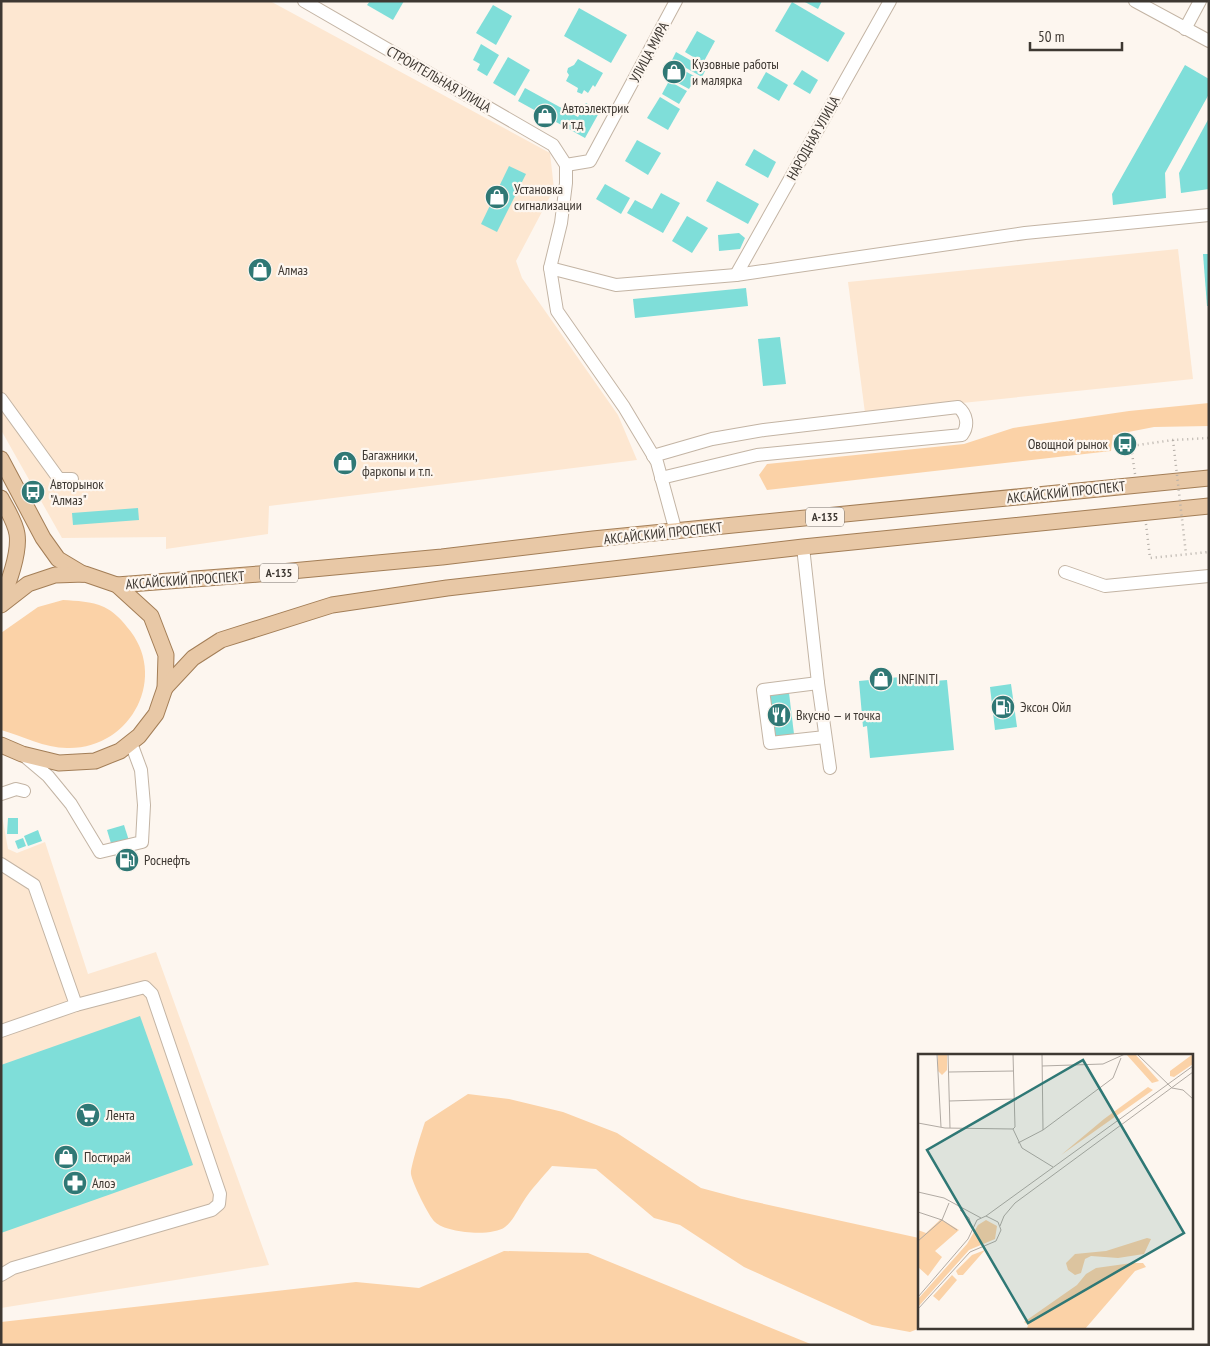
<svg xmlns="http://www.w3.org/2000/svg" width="1210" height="1346" font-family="'PT Sans Narrow',sans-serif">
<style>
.built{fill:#fde7d1}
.green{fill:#fbd2a7}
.building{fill:#7fded9}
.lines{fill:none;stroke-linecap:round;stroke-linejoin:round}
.minor-casing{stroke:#c3b4a4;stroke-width:14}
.major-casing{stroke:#a37e57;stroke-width:17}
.path{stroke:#b5afa8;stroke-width:2.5;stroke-dasharray:1 4;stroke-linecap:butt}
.minor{stroke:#fff;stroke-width:12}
.major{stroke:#e8c8a6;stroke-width:15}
.path-bridge{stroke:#b5afa8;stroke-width:2.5;stroke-dasharray:1 4;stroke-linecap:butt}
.labels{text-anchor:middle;stroke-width:4.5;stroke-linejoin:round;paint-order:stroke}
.shield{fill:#fdf6ef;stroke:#77716b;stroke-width:1}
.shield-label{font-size:12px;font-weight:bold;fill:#3e3832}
.street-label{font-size:14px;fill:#3e3832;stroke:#fdf6ef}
.poi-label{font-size:14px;fill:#3e3832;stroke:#fdf6ef;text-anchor:start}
.inset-road{fill:none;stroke:#b1aaa3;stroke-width:1}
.view{fill:#2f7875;fill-opacity:0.15;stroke:#2f7875;stroke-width:2.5}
.inset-edge{fill:none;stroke:#3e3832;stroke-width:2.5}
</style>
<rect width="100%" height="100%" fill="#fdf6ef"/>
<g class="built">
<polygon points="1,1 270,1 550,153 554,189 516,261 522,278 618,415 637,460 269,506 268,534 166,549 166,537 62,538 1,430"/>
<polygon points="1178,249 1193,379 865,413 848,282"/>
<polygon points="1,810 8,849 17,853 45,842 88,974 156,952 269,1265 1,1308"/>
</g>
<g class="green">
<polygon points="1209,403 1209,426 1154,427 1113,435 1111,451 767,490 759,475 767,464 964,444 1013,428 1129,411"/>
<path d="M63,600C77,601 91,601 104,607C114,612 121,619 127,627C170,676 131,750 67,748C45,748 22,736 1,730V633L38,607Z"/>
<path d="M468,1094L509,1099L563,1112L617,1133L701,1188L742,1199L919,1238V1327H923L910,1332L872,1325L744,1267L680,1225L654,1218L596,1169L552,1166C542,1178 531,1189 523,1202C517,1211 513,1221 505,1227C492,1237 446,1233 435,1222C429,1217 412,1182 411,1174C410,1168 422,1131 425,1122Z"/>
<polygon points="504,1251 588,1253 813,1345 1,1345 1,1322 356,1282 419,1288"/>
</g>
<g class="building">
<polygon points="370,1 404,1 393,20 367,5"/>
<polygon points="803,1 822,1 818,9"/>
<polygon points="792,2 845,33 828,62 775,31"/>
<polygon points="493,5 512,16 496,45 476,33"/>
<polygon points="579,8 627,35 611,63 564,36"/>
<polygon points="697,31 715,41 703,63 685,52"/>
<polygon points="481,44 499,55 487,76 477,70 480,64 473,60"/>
<polygon points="676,52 706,69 702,77 672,60"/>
<polygon points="508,57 530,70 515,96 493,83"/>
<polygon points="578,59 603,73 595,87 593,85 588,93 584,90 582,94 577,92 578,88 566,81 569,75 567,72 568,68 574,65"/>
<polygon points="670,63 696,77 689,89 663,75"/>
<polygon points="1185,65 1209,79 1209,94 1165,173 1166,198 1113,205 1112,194"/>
<polygon points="802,70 818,80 810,94 793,84"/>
<polygon points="766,72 788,85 779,101 757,88"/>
<polygon points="669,81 687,91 679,104 662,94"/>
<polygon points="525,88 578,117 586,103 600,111 585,138 518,101"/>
<polygon points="660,97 680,109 668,130 647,118"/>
<polygon points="1209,118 1209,189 1181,193 1179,173"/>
<polygon points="637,140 661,153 648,175 625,161"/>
<polygon points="754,149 776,162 768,178 745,165"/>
<polygon points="509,166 526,174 497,232 481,224"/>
<polygon points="717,181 759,204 748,224 706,201"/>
<polygon points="605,184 630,198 621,214 596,199"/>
<polygon points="661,193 680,203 663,233 627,213 635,200 652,209"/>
<polygon points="687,216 708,228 692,253 672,241"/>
<polygon points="739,233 745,238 740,249 719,251 718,235"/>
<polygon points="1203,254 1209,254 1209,306 1207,306"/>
<polygon points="746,288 748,306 635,318 633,299"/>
<polygon points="780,337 786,384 763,386 758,339"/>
<polygon points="138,508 139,520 73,525 72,513"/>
<polygon points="921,675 921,682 947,680 954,750 870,758 867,726 863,727 859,681"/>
<polygon points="1011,684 1017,727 995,730 990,687"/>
<polygon points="789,693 794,734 769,737 765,696"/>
<polygon points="8,818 18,818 18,834 7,834"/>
<polygon points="124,825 137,866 119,870 107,830"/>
<polygon points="38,830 42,841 28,846 24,836"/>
<polygon points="23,838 26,846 18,849 15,841"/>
<polygon points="140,1016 193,1165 1,1233 1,1065"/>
</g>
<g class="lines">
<g class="minor-casing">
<g id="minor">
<polyline points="304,1 553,145 566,165 566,183 561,223 550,268 557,311 624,407 657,462 676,532"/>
<polyline points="1135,1 1209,41"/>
<polyline points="1185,29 1200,1"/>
<polyline points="566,165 590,161 676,1"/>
<polyline points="550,268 616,285 736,275 1025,233 1209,215"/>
<polyline points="736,275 890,1"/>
<polyline points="1,399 59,479 72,479"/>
<path d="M653,456L712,439L764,430L958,407C967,414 969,426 962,435L757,455L661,478"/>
<polyline points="803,547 818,683 830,768"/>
<polyline points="1065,572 1105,586 1209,576"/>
<polyline points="818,683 763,690 770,743 825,737"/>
<polyline points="22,754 48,776 71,804 100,852 142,842 144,805 141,770 131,743"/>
<polyline points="1,794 16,789 24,791"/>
<polyline points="1,864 34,885 76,1005 1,1031"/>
<polyline points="1,1275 13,1268 212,1210 219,1204 220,1194 152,994 145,987 76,1005"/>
</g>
</g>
<g class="major-casing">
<g id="major">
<polyline points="1,459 43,538 58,559 83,574"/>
<path d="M1,498C7,510 15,521 17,534C20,553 8,584 1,602"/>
<polyline points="117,585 259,574 442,557 593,539 1209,478"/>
<polyline points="1,605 28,584 55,575 85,574 117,585 151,616 166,655 165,688 156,714 139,736 120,751 95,761 59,763 22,754 1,745"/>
<polyline points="165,688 193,658 221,640 332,605 447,588 803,547 1209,506"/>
</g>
</g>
<g class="path">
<polyline points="1135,474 1131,446 1173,440 1209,438"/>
<polyline points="1146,524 1150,558 1209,552"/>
</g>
<use href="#minor" class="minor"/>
<use href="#major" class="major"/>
<polyline class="path-bridge" points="1173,440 1186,554"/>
</g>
<defs>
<g id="shop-disc" transform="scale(1.25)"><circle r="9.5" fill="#2f7875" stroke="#fdf6ef"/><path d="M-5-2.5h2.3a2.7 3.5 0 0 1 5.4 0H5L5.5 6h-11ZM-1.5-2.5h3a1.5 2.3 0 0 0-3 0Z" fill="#fff"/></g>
<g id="bus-disc" transform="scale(1.25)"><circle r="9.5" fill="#2f7875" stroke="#fdf6ef"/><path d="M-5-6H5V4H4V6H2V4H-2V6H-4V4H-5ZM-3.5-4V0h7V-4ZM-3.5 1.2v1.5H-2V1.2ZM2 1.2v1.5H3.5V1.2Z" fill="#fff"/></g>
<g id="fuel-disc" transform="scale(1.25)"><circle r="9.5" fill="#2f7875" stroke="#fdf6ef"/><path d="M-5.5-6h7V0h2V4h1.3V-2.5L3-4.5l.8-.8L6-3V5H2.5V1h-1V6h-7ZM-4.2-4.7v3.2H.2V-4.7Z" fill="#fff"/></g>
<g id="restaurant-disc" transform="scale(1.25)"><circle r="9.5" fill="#2f7875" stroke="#fdf6ef"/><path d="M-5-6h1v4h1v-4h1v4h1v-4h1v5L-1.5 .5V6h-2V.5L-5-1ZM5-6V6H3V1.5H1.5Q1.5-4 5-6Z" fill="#fff"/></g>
<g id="supermarket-disc" transform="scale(1.25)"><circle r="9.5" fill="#2f7875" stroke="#fdf6ef"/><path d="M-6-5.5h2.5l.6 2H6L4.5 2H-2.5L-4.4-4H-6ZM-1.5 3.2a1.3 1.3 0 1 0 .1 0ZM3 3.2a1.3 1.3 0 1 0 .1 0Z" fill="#fff"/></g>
<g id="pharmacy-disc" transform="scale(1.25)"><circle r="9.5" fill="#2f7875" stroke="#fdf6ef"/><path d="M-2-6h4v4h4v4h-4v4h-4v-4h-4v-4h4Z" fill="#fff"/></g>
</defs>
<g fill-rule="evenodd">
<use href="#shop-disc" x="674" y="72"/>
<use href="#shop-disc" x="545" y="116"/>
<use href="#shop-disc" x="497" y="197"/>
<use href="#shop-disc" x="260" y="270"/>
<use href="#bus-disc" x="1125" y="444"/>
<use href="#shop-disc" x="345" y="463"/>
<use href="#bus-disc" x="33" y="492"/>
<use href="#shop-disc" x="881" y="679"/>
<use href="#fuel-disc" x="1003" y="707"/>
<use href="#restaurant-disc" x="779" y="715"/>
<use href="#fuel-disc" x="127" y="860"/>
<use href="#supermarket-disc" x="88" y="1115"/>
<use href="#shop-disc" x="66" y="1157"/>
<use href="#pharmacy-disc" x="75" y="1183"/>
</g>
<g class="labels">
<g class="shield">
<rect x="806" y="507.5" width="38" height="19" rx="4"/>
<rect x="260" y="563.5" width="38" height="19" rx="4"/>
</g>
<g class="shield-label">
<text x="825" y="521">А-135</text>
<text x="279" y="577">А-135</text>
</g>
<g class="street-label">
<text transform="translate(649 52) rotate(-62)" y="5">УЛИЦА МИРА</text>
<text transform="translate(439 79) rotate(30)" y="5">СТРОИТЕЛЬНАЯ УЛИЦА</text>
<text transform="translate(813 138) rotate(-61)" y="5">НАРОДНАЯ УЛИЦА</text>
<text transform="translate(1066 492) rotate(-6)" y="5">АКСАЙСКИЙ ПРОСПЕКТ</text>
<text transform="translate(663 533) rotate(-6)" y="5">АКСАЙСКИЙ ПРОСПЕКТ</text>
<text transform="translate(185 580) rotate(-4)" y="5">АКСАЙСКИЙ ПРОСПЕКТ</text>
</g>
<g class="poi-label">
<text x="692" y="69">Кузовные работы<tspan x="692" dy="16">и малярка</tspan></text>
<text x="562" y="113">Автоэлектрик<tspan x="562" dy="16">и т.д</tspan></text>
<text x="514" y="194">Установка<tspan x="514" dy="16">сигнализации</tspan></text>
<text x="278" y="275">Алмаз</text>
<text x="1108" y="449" text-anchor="end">Овощной рынок</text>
<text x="362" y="460">Багажники,<tspan x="362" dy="16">фаркопы и т.п.</tspan></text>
<text x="50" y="489">Авторынок<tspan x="50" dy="16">"Алмаз"</tspan></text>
<text x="898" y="684">INFINITI</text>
<text x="1020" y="712">Эксон Ойл</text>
<text x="796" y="720">Вкусно — и точка</text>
<text x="144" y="865">Роснефть</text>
<text x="106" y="1120">Лента</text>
<text x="84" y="1162">Постирай</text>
<text x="92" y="1188">Алоэ</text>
</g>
</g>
<g transform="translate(918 1054)">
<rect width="275" height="275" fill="#fdf6ef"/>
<path d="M20,0H29V16L24,21L20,17ZM208,0H217L241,27L234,29ZM275,0V10L256,23L252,22V17ZM230,33L235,36L143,101L186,65ZM23,165L41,176L17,197L24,203L10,222L0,213V176L8,179ZM68,166L79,172L77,185L51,196L0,253V245L49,190L60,171ZM229,184L233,185L226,200L200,204L173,202L167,205L163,219L157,221L150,216L148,209L157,200L188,197ZM67,196L45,221H40L38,217L54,201ZM214,209H225L228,213L217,217L167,275H109L110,271L106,268L159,231L168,220L178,214ZM34,221L39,226L21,247L15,242Z" fill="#fbd2a7"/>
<path class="inset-road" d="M19,0L23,73M30,0L32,74M124,0L125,76M219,0L254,34L265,36L275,45M124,12L185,10L207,0M31,18L96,17M31,47L97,45M0,69L27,74L95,75M95,75L97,73L95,0M95,75L104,94L135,113M100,89L125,76L195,24L203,4M0,138L26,144L63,164M42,156L51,164L54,174M0,158L24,166L39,176M68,162L275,12M82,172L86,162L97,149L275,18M0,187L24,166L31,149M0,243L50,185L59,166L68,162L80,168L83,176L78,187L52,198L0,255"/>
<path class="view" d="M165,6L266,179L110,269L9,96Z"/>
<rect width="275" height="275" class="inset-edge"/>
</g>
<rect width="1210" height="1346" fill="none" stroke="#3e3832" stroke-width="5"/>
<path d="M1030 42v8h92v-8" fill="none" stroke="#3e3832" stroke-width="2.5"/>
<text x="1038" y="42" font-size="15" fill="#3e3832" stroke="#fdf6ef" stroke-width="4" paint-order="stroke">50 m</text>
</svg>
